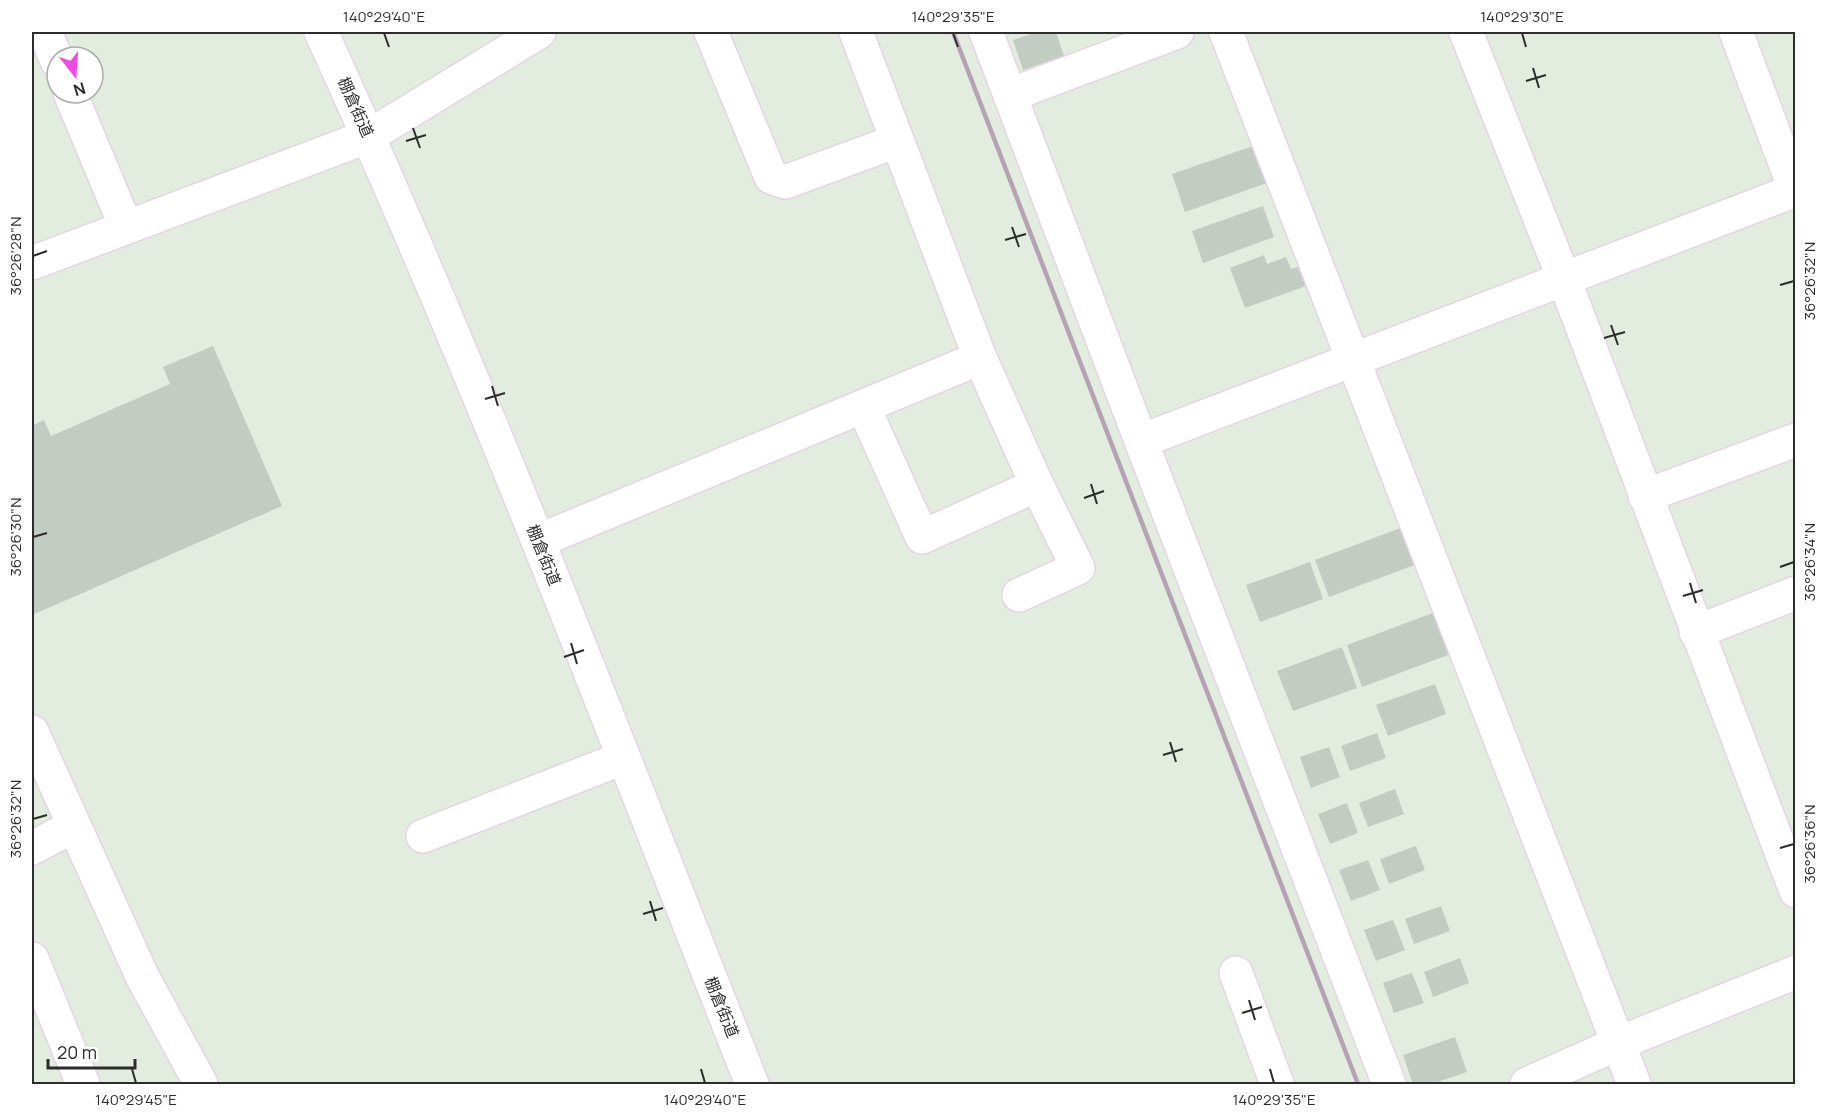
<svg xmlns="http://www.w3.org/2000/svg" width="1827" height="1116" font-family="Manrope,'Noto Sans JP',sans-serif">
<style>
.building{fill:#c3ccc2}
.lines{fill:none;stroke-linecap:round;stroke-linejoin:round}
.minor-casing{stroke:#e4d5e3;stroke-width:36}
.minor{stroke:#fff;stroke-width:33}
.rail{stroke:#b5a3b3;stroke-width:4.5}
.ticks{fill:none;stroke:#2c2c2c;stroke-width:2}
.labels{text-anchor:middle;stroke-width:5;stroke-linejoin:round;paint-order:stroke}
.street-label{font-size:16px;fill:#2c2c2c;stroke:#fff}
.neatline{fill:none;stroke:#2c2c2c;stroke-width:2}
.ticks-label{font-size:15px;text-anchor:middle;fill:#2c2c2c}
</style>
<rect width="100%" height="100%" fill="#e2ede0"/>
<g class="building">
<polygon points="1037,32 1056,32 1064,56 1023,70 1013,40"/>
<polygon points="1253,146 1267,183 1185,212 1172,174"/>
<polygon points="1263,206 1274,237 1203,263 1192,231"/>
<polygon points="1264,255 1267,264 1286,257 1291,269 1298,267 1306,286 1245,308 1230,268"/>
<polygon points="213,346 282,506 32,615 32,426 44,420 51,436 170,384 163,367"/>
<polygon points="1406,526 1420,563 1329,597 1315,560"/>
<polygon points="1310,562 1323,599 1260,622 1246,585"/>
<polygon points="1441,610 1456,652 1362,687 1347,645"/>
<polygon points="1342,647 1357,688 1293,711 1277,671"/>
<polygon points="1435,684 1446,714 1388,736 1376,705"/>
<polygon points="1377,733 1386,758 1350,771 1341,746"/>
<polygon points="1329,747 1340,777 1311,788 1300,757"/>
<polygon points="1395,789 1404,814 1368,827 1359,803"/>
<polygon points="1347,803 1358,833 1330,844 1318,814"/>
<polygon points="1416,846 1425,870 1389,884 1380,859"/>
<polygon points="1368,860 1380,890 1351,901 1339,870"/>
<polygon points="1441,906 1450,931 1414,944 1405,919"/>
<polygon points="1393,920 1405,950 1376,961 1364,930"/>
<polygon points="1460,958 1469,983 1433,997 1424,972"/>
<polygon points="1412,973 1424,1003 1394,1013 1383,983"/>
<polygon points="1455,1037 1467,1072 1432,1084 1413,1084 1403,1055"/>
</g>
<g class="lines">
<g class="minor-casing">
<g id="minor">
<polyline points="45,32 57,61"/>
<path d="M321,32C479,376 613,732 752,1084"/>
<polyline points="711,32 771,177 785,182 897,141"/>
<polyline points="856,32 980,358 1037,485 922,537 864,408"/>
<polyline points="986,32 1141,441 1389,1084"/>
<polyline points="1226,32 1634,1084"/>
<polyline points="1466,32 1564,279 1796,891"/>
<polyline points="1736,32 1796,192"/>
<polyline points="70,93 126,227"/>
<polyline points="1010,95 1177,32"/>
<polyline points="32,263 369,136 539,32"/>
<polyline points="1141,441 1796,190"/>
<polyline points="1645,496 1796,440"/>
<polyline points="538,541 980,358"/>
<polyline points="1019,595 1078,568 1037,485"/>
<polyline points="1696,632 1796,593"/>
<polyline points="32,732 143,978 201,1084"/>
<polyline points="423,836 623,758"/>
<polyline points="32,848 74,826"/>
<polyline points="32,959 83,1084"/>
<polyline points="1236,973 1277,1084"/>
<polyline points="1527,1084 1619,1043 1796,972"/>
</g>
</g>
<use href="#minor" class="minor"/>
<polyline class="rail" points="953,32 1358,1084"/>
</g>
<path class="ticks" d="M384,33L389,47M953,33L958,47M1522,33L1526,47M1533,68L1539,88M1526,81L1546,75M413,128L420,148M406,141L426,135M1012,227L1019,247M1005,240L1026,234M33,256L47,251M1780,285L1794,281M1611,325L1618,345M1604,338L1625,332M492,386L498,406M485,399L505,393M1091,484L1097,504M1084,498L1104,491M33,537L47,533M1780,567L1794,562M1690,583L1696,603M1683,596L1703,590M571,643L577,664M564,657L584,650M1170,742L1176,762M1163,755L1183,749M33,819L47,815M1780,848L1794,844M650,901L656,921M643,914L663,908M1249,1000L1255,1020M1242,1013L1262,1007M132,1069L136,1083M701,1069L705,1083M1270,1069L1274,1083"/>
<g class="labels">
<g class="street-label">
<text transform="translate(356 107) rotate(66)" y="6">棚倉街道</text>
<text transform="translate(544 555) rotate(68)" y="6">棚倉街道</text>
<text transform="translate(722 1007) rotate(68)" y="6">棚倉街道</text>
</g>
</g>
<rect width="1827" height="1116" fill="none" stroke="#ffffff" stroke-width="66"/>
<g transform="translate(75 75) rotate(163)"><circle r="28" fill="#ffffff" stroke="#ababab" stroke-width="1.5"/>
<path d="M0-4.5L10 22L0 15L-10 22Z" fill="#ef4be4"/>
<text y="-9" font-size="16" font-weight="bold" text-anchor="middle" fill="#2c2c2c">N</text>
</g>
<path d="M48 1059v9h87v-9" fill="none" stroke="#2c2c2c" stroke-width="3"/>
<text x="57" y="1059" font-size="18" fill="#2c2c2c" stroke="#ffffff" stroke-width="4.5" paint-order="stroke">20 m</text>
<rect x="33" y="33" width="1761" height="1050" class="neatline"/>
<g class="ticks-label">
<text x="384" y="22">140°29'40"E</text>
<text x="953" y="22">140°29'35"E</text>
<text x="1522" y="22">140°29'30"E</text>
<text transform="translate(16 256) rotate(-90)" y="5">36°26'28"N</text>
<text transform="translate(1810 281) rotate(-90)" y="5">36°26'32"N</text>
<text transform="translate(16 537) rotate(-90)" y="5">36°26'30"N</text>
<text transform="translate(1810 562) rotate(-90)" y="5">36°26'34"N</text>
<text transform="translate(16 819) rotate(-90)" y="5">36°26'32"N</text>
<text transform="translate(1810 844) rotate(-90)" y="5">36°26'36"N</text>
<text x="136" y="1105">140°29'45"E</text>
<text x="705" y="1105">140°29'40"E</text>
<text x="1274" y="1105">140°29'35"E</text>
</g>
</svg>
